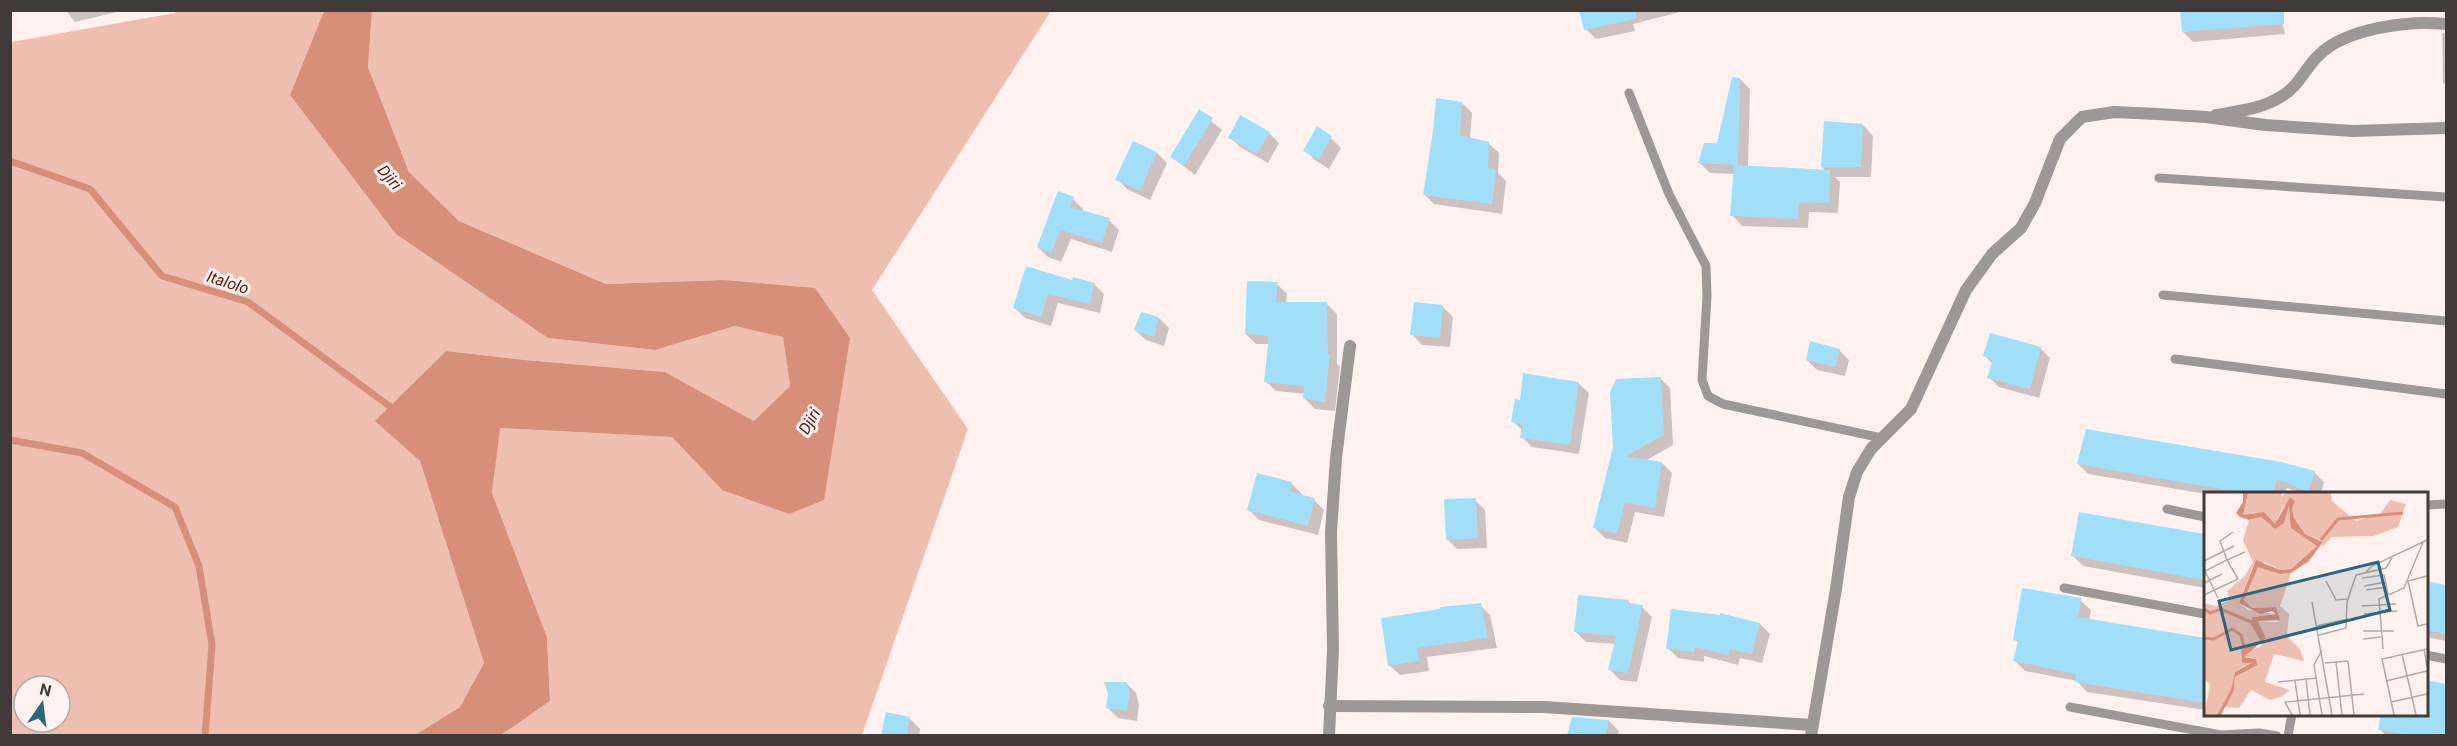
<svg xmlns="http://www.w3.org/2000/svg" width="2457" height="746" font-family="Roboto,sans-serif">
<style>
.green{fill:#eebfb1;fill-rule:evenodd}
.water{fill:#d68f7b}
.shadow{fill:#0003}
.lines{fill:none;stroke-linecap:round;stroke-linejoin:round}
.stream{stroke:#d68f7b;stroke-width:7}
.building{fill:#a0defa}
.service{stroke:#9d9896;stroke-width:9}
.minor{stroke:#9d9896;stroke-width:12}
.labels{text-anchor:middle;stroke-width:6;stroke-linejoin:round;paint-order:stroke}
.water-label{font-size:16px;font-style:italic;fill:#5b1b09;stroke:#fff2ee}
.inset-river{fill:none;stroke:#d68f7b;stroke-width:3}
.inset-road{fill:none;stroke:#b3a9a6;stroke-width:1.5}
.view{fill:#2a667d;fill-opacity:0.15;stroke:#2a667d;stroke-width:3}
.inset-edge{fill:none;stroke:#403b39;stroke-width:3}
</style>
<rect width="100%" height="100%" fill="#fff2ee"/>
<g class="green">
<path d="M175,11H324L290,95L397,234L548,338L655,350L735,326L783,336L790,386L754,421L665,372L525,360L446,351L376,421L420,461L484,663L460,707L415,735L11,736V42L175,13ZM24,686H60V722H24Z"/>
<polygon points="372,11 1051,11 872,290 968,429 862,735 501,735 550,701 547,637 492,493 499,428 672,437 722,490 850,338 723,280 606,284 459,221 409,172 368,67"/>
</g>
<polygon class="water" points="324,11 372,11 368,67 409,172 459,221 606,284 723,280 815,288 850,338 824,500 789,514 722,490 672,437 500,428 492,493 547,637 550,701 501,735 415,735 460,707 484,663 420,461 375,421 446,351 525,360 665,372 754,421 790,386 783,337 735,326 655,350 548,338 396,234 290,95"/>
<g class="shadow">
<polygon points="66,10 121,10 121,11 75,22"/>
<polygon points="1580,10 1688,10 1633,24 1635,31 1596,39 1586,29"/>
<polygon points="2281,15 2285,34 2193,42 2183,32"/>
<polygon points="2442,33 2446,33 2446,86 2443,82"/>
<polygon points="1740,79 1750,89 1748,167 1827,172 1822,167 1863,125 1873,136 1871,177 1835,177 1840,182 1838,213 1809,212 1808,228 1742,226 1732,215 1735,174 1710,173 1700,163 1718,144"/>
<polygon points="1462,103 1472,113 1470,139 1488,143 1499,153 1498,173 1506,181 1502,214 1434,204 1424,194"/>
<polygon points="1200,112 1222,130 1195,175 1172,157"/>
<polygon points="1269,133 1279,143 1268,163 1240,147 1230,137"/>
<polygon points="1331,138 1341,148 1329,169 1315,160 1305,150"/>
<polygon points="1133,143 1157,153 1167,163 1150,200 1127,189 1117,179"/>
<polygon points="1073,199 1083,209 1082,212 1109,220 1119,230 1112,252 1071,239 1061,262 1048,257 1038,247"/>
<polygon points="1073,282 1094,284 1104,294 1100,313 1058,303 1051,326 1025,318 1015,308"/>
<polygon points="1277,284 1287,294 1286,303 1327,304 1337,314 1337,364 1340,366 1335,411 1315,409 1304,398 1305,394 1276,391 1265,381 1270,344 1256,344 1246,334"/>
<polygon points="1443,307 1453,317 1450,347 1422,345 1412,334"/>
<polygon points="1159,318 1169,328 1164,346 1146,340 1135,330"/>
<polygon points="2040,348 2050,358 2039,398 1999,387 1989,377 1993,364 1985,356"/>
<polygon points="1839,350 1849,360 1845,376 1817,370 1807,360"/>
<polygon points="1660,378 1670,388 1673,445 1645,461 1662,463 1672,473 1664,517 1635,512 1627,543 1605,538 1595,528 1614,447"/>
<polygon points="1578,383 1589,393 1579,454 1532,447 1522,437 1523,431 1513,421 1521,402"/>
<polygon points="2078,464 2314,472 2324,482 2321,494 2301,494 2287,488 2285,494 2206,494 2088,474"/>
<polygon points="1292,484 1302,494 1301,496 1314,500 1324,510 1318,535 1259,520 1249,510"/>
<polygon points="1475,500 1485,510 1487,548 1457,549 1447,539"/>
<polygon points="2205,536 2205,588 2083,566 2073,556"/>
<polygon points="2426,583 2446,587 2446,641 2426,637"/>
<polygon points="2080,600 2091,610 2089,621 2205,639 2205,710 2087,692 2077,681 2025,671 2015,661 2019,643 2015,640"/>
<polygon points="1628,601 1632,605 1642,607 1652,617 1637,682 1620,680 1610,670 1616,644 1586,642 1576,632"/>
<polygon points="1480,605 1490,615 1497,648 1427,657 1429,671 1400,675 1389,665"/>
<polygon points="1721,615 1760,624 1770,634 1762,663 1740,658 1738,665 1704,656 1704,662 1678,658 1668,648"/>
<polygon points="2426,682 2446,686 2446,736 2386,736 2380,729 2426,714"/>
<polygon points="1126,683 1136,693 1139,705 1137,721 1118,718 1108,708"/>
<polygon points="887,714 910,719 920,729 919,736 883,736"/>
<polygon points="2230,714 2251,714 2250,718"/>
<polygon points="1573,719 1609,721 1619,731 1618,736 1569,736"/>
</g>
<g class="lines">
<g class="stream">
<polyline points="10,161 90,189 162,276 248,302 396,411"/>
<polyline points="10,440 82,453 175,507 199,566 212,645 205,736"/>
</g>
</g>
<g class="building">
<polygon points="1579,10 1636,10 1636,19 1584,30"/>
<polygon points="2180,10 2284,10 2284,24 2182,32"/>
<polygon points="1732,77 1740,78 1738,165 1698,163 1704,143 1717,143"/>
<polygon points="1436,98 1462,102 1460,135 1489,142 1488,168 1496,169 1492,204 1423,195 1433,131"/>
<polygon points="1199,109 1213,118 1184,166 1170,157"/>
<polygon points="1240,115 1270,132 1257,154 1228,138"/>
<polygon points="1824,121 1863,124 1861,167 1821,167"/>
<polygon points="1317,126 1332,136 1319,160 1303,151"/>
<polygon points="1133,141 1157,152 1140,191 1115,180"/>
<polygon points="1734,165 1830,170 1829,203 1799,202 1798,219 1730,216"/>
<polygon points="1058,191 1074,197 1070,207 1110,218 1102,243 1061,230 1051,253 1037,247"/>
<polygon points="1026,266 1072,280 1073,277 1095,283 1090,304 1048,294 1041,317 1013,308"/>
<polygon points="1247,281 1278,282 1276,302 1327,302 1328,354 1330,354 1325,402 1303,399 1304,386 1264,382 1269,336 1245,334"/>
<polygon points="1414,302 1443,305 1440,338 1410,335"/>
<polygon points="1141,312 1159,317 1154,337 1134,330"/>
<polygon points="1990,333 2041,347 2030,389 1987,378 1993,359 1983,356"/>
<polygon points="1810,341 1840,349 1835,367 1806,360"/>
<polygon points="1523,373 1579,382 1570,445 1520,438 1522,424 1511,422 1515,399 1520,400"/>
<polygon points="1661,377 1664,435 1626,456 1662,462 1655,508 1625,503 1617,534 1593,528 1613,447 1610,392 1616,379"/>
<polygon points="2086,429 2281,462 2315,471 2308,492 2277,479 2273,494 2249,494 2077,464"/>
<polygon points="1257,473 1292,482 1290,492 1315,498 1308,526 1247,510"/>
<polygon points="1476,498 1478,538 1446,540 1444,499"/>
<polygon points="2079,512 2205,534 2205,580 2071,556"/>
<polygon points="2426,581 2446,585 2446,634 2426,630"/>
<polygon points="2022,588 2081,598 2078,617 2205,638 2205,703 2075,682 2076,674 2013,661 2018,641 2013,640"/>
<polygon points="1578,595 1629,600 1628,603 1643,605 1628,673 1608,670 1616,636 1574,632"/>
<polygon points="1481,603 1488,638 1417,648 1419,661 1388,666 1381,618 1440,609 1440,607"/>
<polygon points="1671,609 1720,615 1720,613 1760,623 1752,654 1730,649 1728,655 1695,647 1694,652 1666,649"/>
<polygon points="2426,680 2446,684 2446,735 2410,735 2378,730 2381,714 2426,714"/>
<polygon points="1104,682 1127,682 1130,694 1127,711 1106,708 1108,694"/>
<polygon points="886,712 910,717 907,735 881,735"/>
<polygon points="1572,717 1609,720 1606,735 1567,735"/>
</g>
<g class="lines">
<g class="service">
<polyline points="1629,93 1669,194 1706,266 1707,296 1702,380 1708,396 1723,404 1882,438"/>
<polyline points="2159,178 2446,197"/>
<polyline points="2163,295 2446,321"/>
<polyline points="2175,359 2446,394"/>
<polyline points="2426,505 2446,504"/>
<polyline points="2167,509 2205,517"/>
<polyline points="2064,588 2205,614"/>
<polyline points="2426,655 2446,659"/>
<polyline points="2070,707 2221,735 2259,733 2277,736"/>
<polyline points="2288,736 2292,714"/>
</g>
<g class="minor">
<path d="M2216,115C2239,111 2262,109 2282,96C2298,87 2306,67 2319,55C2346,28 2410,20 2446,24"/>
<polyline points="1329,706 1544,707 1812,725"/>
<polyline points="1329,736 1333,650 1331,532 1336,458 1350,346"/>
<polyline points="1811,736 1836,589 1849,497 1857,472 1871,449 1911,409 1966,290 1992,254 2021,228 2035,203 2060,139 2082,117 2114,112 2157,114 2206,117 2265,125 2353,131 2446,128"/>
</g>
</g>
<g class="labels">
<g class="water-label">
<text transform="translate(390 177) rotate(49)" y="6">Djiri</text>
<text transform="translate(228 282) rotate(18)" y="6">Italolo</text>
<text transform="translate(809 421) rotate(-60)" y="6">Djiri</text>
</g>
</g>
<g transform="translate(2204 492)">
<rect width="224" height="224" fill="#fff2ee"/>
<path d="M44,1H78V5L81,1H127L128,9L152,29L176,22L186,8L202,12L194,35L170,44L128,45L117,56L119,49L101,42L90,26L88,17L91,9L79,14L71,33L53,21L39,23ZM85,13L94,39L113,54L87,77L76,78L60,70L49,74L35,111L44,118L72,122L49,125L56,148L50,154H42L36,165L47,170L31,180L27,197L13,223H0L6,193L0,187V111L12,114L26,108L23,99L41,84L49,70L39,48L45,28L57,25L71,37ZM54,74L76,82L87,81L76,114L85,122L83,144L96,157L100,169L70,162L61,190L86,198L77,205L66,208L47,198L35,216L20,215L17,223L18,215L30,198L31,185L48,174V165H40L41,160L56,155L62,146L54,129L74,130L72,115L48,116L40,108Z" fill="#eebfb1"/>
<path d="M39,1H44L39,23L60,20L71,32L86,5L91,9L88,17L90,26L101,42L119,50L105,69L87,81L76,82L54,75L40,108L48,116L72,115L76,128L54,129L62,146L40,165L52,167L53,173L31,185L30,198L17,223H13L27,197L31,180L47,171H38L37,158L56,148L46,131L49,125L72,122L68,119L56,122L35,111L52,68L76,78L87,77L113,54L87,36L85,13L80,31L71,37L57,25L45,28L36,25L32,21L39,10Z" fill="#d68f7b"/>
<path class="inset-river" d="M117,48L134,27L199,21M0,117L6,121L17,117L47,130M0,146L10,147L28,137L37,143L40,155"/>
<path class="inset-road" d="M0,69L30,54M161,81L168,74L223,48M223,84L204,89L214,134L223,132M158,86L180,83L184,102M122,89L132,108L144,107M0,91L18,82M160,94L182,90M162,98L183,95M0,103L34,87L23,68L41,60M14,106L1,79L23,68L16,49L29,40M108,110L128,223M158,114L192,112M160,122L193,119M112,134L144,127M159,139H190M115,143L142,136L143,110L152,83L182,76L188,66M159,147L177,145M179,157L175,107L200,96L219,50M220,157L223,175M198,162L212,223M132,170L138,223M121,171L144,169L150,223M102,187L106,223M91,189L96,223M182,189L223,179M74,190L112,186M187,210L223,202M88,223L81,210L160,202M118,223L110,173L118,158M190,223L178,167L223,157"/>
<path class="view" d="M174,70L186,118L27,158L15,109Z"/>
<rect width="224" height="224" class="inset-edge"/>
</g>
<rect width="2457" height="746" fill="none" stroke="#403b39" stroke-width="24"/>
<g transform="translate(42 704) rotate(14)"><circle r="28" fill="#fff2ee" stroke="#b3a9a6" stroke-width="1.5"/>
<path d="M0-4.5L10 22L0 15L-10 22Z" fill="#2a667d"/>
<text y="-9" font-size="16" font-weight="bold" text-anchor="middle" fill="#403b39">N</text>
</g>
</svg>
